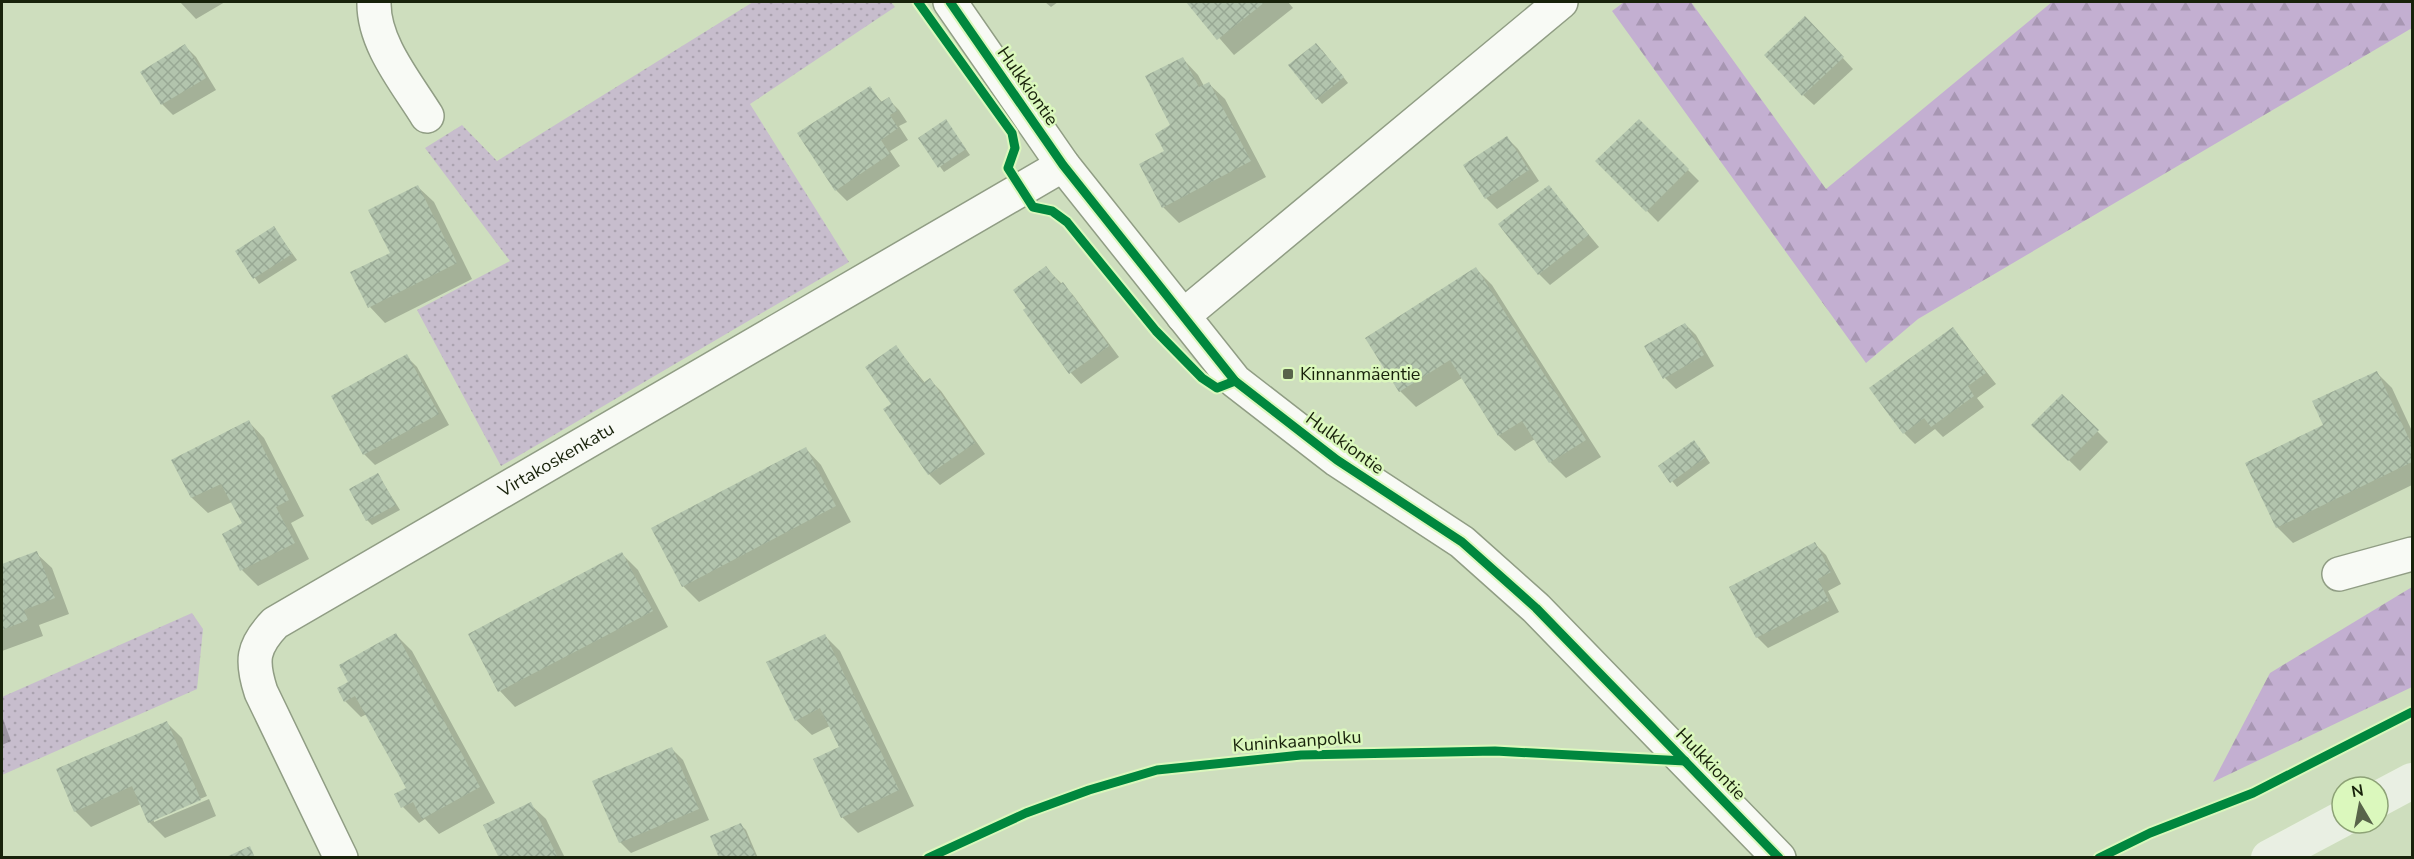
<svg xmlns="http://www.w3.org/2000/svg" width="2414" height="859" font-family="'Nunito Sans',sans-serif">
<style>
.forest{fill:url(#forest-firs)}
.park{fill:url(#park-dots)}
.shadow{fill:#0003}
.building{fill:url(#building-cross-hatch)}
.lines{fill:none;stroke-linecap:round;stroke-linejoin:round}
.minor-casing{stroke:#909d84;stroke-width:36}
.major-casing{stroke:#e9f0e2;stroke-width:36}
.minor{stroke:#f8faf5;stroke-width:33}
.major{stroke:#e9efe3;stroke-width:33}
.cycleway-casing{stroke:#dbf8bd;stroke-width:13}
.cycleway{stroke:#00873e;stroke-width:9}
.poi-dot{fill:#58644a;stroke:#dbf8bd;stroke-width:2}
.labels{text-anchor:middle;stroke-width:5;stroke-linejoin:round;paint-order:stroke}
.street-label{font-size:18px;fill:#18220b;stroke:#dbf8bd}
.poi-label{font-size:18px;fill:#18220b;stroke:#dbf8bd;text-anchor:start}
</style>
<defs>
<pattern id="forest-firs" width="22" height="20" patternUnits="userSpaceOnUse" patternTransform="scale(1.5)"><rect width="22" height="20" fill="#c3afd1"/><path d="M5 1l3.5 6h-7zM16 11l3.5 6h-7z" fill="#a796b2"/></pattern>
<pattern id="park-dots" width="8" height="8" patternUnits="userSpaceOnUse" patternTransform="scale(1.5)"><rect width="8" height="8" fill="#c7bdcd"/><path d="M2 2h.1M6 6h.1" fill="none" stroke="#aaa2af" stroke-width="1.8" stroke-linecap="round"/></pattern>
<pattern id="building-cross-hatch" width="8" height="8" patternUnits="userSpaceOnUse" patternTransform="scale(1.5)"><rect width="8" height="8" fill="#b2c4ad"/><path d="M0 0l8 8M0 8l8-8" fill="none" stroke="#98a894"/></pattern>
</defs>
<rect width="100%" height="100%" fill="#cedebe"/>
<g class="forest">
<polygon points="1624,2 1691,2 1826,189 2052,2 2412,2 2412,28 1918,319 1866,363 1612,11"/>
<polygon points="2412,587 2412,687 2213,782 2270,673"/>
</g>
<g class="park">
<polygon points="753,2 891,2 895,7 750,104 849,262 501,466 417,310 510,261 425,148 462,125 497,161"/>
<polygon points="192,613 203,629 197,689 2,775 2,697"/>
</g>
<g class="shadow">
<polygon points="180,2 225,2 196,19"/>
<polygon points="1045,2 1058,2 1051,7"/>
<polygon points="1188,2 1288,2 1293,8 1234,55"/>
<polygon points="1816,29 1853,69 1814,105 1803,95"/>
<polygon points="185,46 196,57 216,90 173,115 162,104 142,72"/>
<polygon points="1322,50 1348,83 1322,104 1290,66"/>
<polygon points="1183,59 1198,75 1204,86 1209,84 1225,99 1266,177 1179,223 1163,207 1166,152 1173,126"/>
<polygon points="869,88 883,103 888,99 899,110 907,122 899,126 908,140 890,151 900,166 847,201 836,190"/>
<polygon points="946,121 970,155 944,172 920,139"/>
<polygon points="1639,121 1699,181 1658,222 1598,161"/>
<polygon points="1507,138 1518,149 1539,181 1497,209 1486,198"/>
<polygon points="418,187 434,202 472,279 385,323 370,307"/>
<polygon points="1549,187 1599,247 1550,285 1539,274"/>
<polygon points="274,228 297,260 259,284 237,251"/>
<polygon points="1046,268 1073,295 1119,357 1081,384 1071,373 1029,309"/>
<polygon points="1476,269 1492,285 1601,457 1566,478 1550,462 1535,439 1515,451 1499,436 1462,378 1416,407 1400,391 1367,338"/>
<polygon points="1685,324 1696,335 1714,366 1676,389 1665,378 1646,347"/>
<polygon points="1953,329 1996,384 1977,398 1984,407 1943,437 1935,429 1915,444 1904,433"/>
<polygon points="896,347 925,383 930,380 941,391 985,454 940,485 929,474 893,404"/>
<polygon points="406,356 417,367 449,425 375,465 364,454"/>
<polygon points="2377,373 2392,388 2412,431 2412,485 2293,543 2277,527 2325,425"/>
<polygon points="2062,396 2108,442 2080,471 2033,425"/>
<polygon points="249,422 264,438 304,516 291,523 309,559 258,586 242,570 244,524 232,502 208,513 192,498 173,460"/>
<polygon points="1699,447 1710,463 1677,487 1660,466"/>
<polygon points="806,449 821,465 851,522 699,602 683,586"/>
<polygon points="378,475 400,510 372,525 367,520"/>
<polygon points="1815,544 1826,555 1841,584 1828,591 1839,612 1768,648 1757,637 1731,587"/>
<polygon points="36,553 52,568 69,614 39,625 43,636 2,651 2,566"/>
<polygon points="622,554 638,570 668,627 515,707 500,691"/>
<polygon points="396,635 412,651 495,803 439,834 425,819 419,823 403,807 408,788 367,714 361,717 345,701 350,682"/>
<polygon points="824,635 840,651 914,806 858,833 842,817 841,748 830,726 812,735 796,720"/>
<polygon points="2,716 11,741 2,745"/>
<polygon points="166,722 182,738 207,796 154,819 154,822 209,799 216,816 165,838 149,822 141,804 91,827 75,811"/>
<polygon points="672,749 683,760 709,820 631,853 620,842"/>
<polygon points="530,804 546,819 565,858 501,858"/>
<polygon points="741,825 746,830 758,858 720,858"/>
</g>
<g class="building">
<polygon points="1186,2 1265,2 1217,40"/>
<polygon points="1805,16 1844,57 1802,96 1764,55"/>
<polygon points="1316,43 1344,77 1316,100 1288,65"/>
<polygon points="185,44 206,78 161,105 140,72"/>
<polygon points="1183,57 1199,87 1209,82 1251,161 1162,208 1139,164 1164,151 1155,134 1170,125 1145,76"/>
<polygon points="870,86 881,102 889,97 897,111 890,115 898,128 881,140 890,154 835,191 797,133"/>
<polygon points="946,119 966,149 938,168 918,138"/>
<polygon points="1639,119 1689,169 1646,212 1595,161"/>
<polygon points="1507,136 1529,170 1485,199 1463,165"/>
<polygon points="418,185 457,263 368,308 350,272 390,253 368,210"/>
<polygon points="1549,185 1589,235 1538,275 1498,224"/>
<polygon points="274,226 292,254 253,279 235,251"/>
<polygon points="1046,266 1060,284 1063,282 1109,346 1069,374 1023,310 1026,308 1013,290"/>
<polygon points="1476,267 1586,440 1549,463 1522,421 1498,436 1450,360 1399,392 1365,338"/>
<polygon points="1685,323 1704,355 1663,379 1644,346"/>
<polygon points="1953,327 1986,373 1968,386 1974,396 1931,427 1924,418 1903,434 1869,388"/>
<polygon points="896,345 923,383 930,378 975,443 928,475 883,409 891,404 865,367"/>
<polygon points="407,354 439,414 363,455 331,396"/>
<polygon points="2377,371 2412,445 2412,462 2276,528 2245,463 2323,425 2312,401"/>
<polygon points="2062,394 2099,430 2068,461 2031,425"/>
<polygon points="249,420 289,500 276,507 295,543 240,571 222,534 242,523 221,484 191,498 171,460"/>
<polygon points="1694,440 1706,457 1670,483 1658,466"/>
<polygon points="806,447 836,506 682,587 651,528"/>
<polygon points="378,473 396,505 366,521 349,489"/>
<polygon points="1815,542 1831,572 1818,579 1829,601 1756,638 1729,587"/>
<polygon points="37,551 55,598 24,610 28,620 2,630 2,564"/>
<polygon points="622,552 653,611 498,692 468,634"/>
<polygon points="396,633 480,787 422,819 413,802 401,808 394,794 406,788 355,696 344,702 337,688 348,682 339,665"/>
<polygon points="825,634 899,790 841,818 813,759 839,747 820,708 795,721 766,662"/>
<polygon points="167,721 201,800 148,823 132,786 74,812 56,769"/>
<polygon points="672,747 699,809 619,843 592,781"/>
<polygon points="531,802 558,858 499,858 483,825"/>
<polygon points="741,823 756,857 719,858 710,836"/>
<polygon points="250,846 255,858 224,858"/>
</g>
<g class="lines">
<g class="minor-casing">
<g id="minor">
<path d="M374,2C373,43 406,82 427,116"/>
<polyline points="950,2 1063,165 1235,381 1337,460 1462,542 1536,608 1779,858"/>
<polyline points="1183,316 1561,2"/>
<polyline points="2339,574 2412,554"/>
<path id="s1" d="M341,858L261,692C251,661 252,647 275,623L1063,165"/>
</g>
</g>
<g class="major-casing">
<g id="major">
<polyline points="2378,799 2412,781"/>
<polyline points="2269,858 2342,819"/>
</g>
</g>
<use href="#minor" class="minor"/>
<use href="#major" class="major"/>
<g class="cycleway-casing">
<g id="cycleway">
<polyline points="918,2 1012,133 1015,148 1008,168 1033,207 1052,211 1067,222 1156,331 1202,378 1217,388 1235,381"/>
<polyline points="950,2 1063,165 1235,381 1337,460 1462,542 1536,608 1779,858"/>
<polyline points="928,858 1026,813 1089,790 1157,770 1301,755 1495,751 1685,761"/>
<polyline points="2099,858 2150,833 2253,793 2412,712"/>
</g>
</g>
<use href="#cycleway" class="cycleway"/>
</g>
<rect class="poi-dot" x="1282" y="368" width="12" height="12" rx="3"/>
<g class="labels">
<g class="street-label">
<text transform="translate(1028 86) rotate(55)" y="6">Hulkkiontie</text>
<text transform="translate(1345 443) rotate(36)" y="6">Hulkkiontie</text>
<text dy="6" stroke="none"><textPath href="#s1" startOffset="585">Virtakoskenkatu</textPath></text>
<text transform="translate(1297 741) rotate(-4)" y="6">Kuninkaanpolku</text>
<text transform="translate(1711 764) rotate(46)" y="6">Hulkkiontie</text>
</g>
<g class="poi-label">
<text x="1300" y="380">Kinnanmäentie</text>
</g>
</g>
<rect width="2414" height="859" fill="none" stroke="#18220b" stroke-width="6"/>
<g transform="translate(2360 805) rotate(350)"><circle r="28" fill="#dbf8bd" stroke="#8da276" stroke-width="1.5"/>
<path d="M0-4.5L10 22L0 15L-10 22Z" fill="#58644a"/>
<text y="-9" font-size="16" font-weight="bold" text-anchor="middle" fill="#18220b">N</text>
</g>
</svg>
